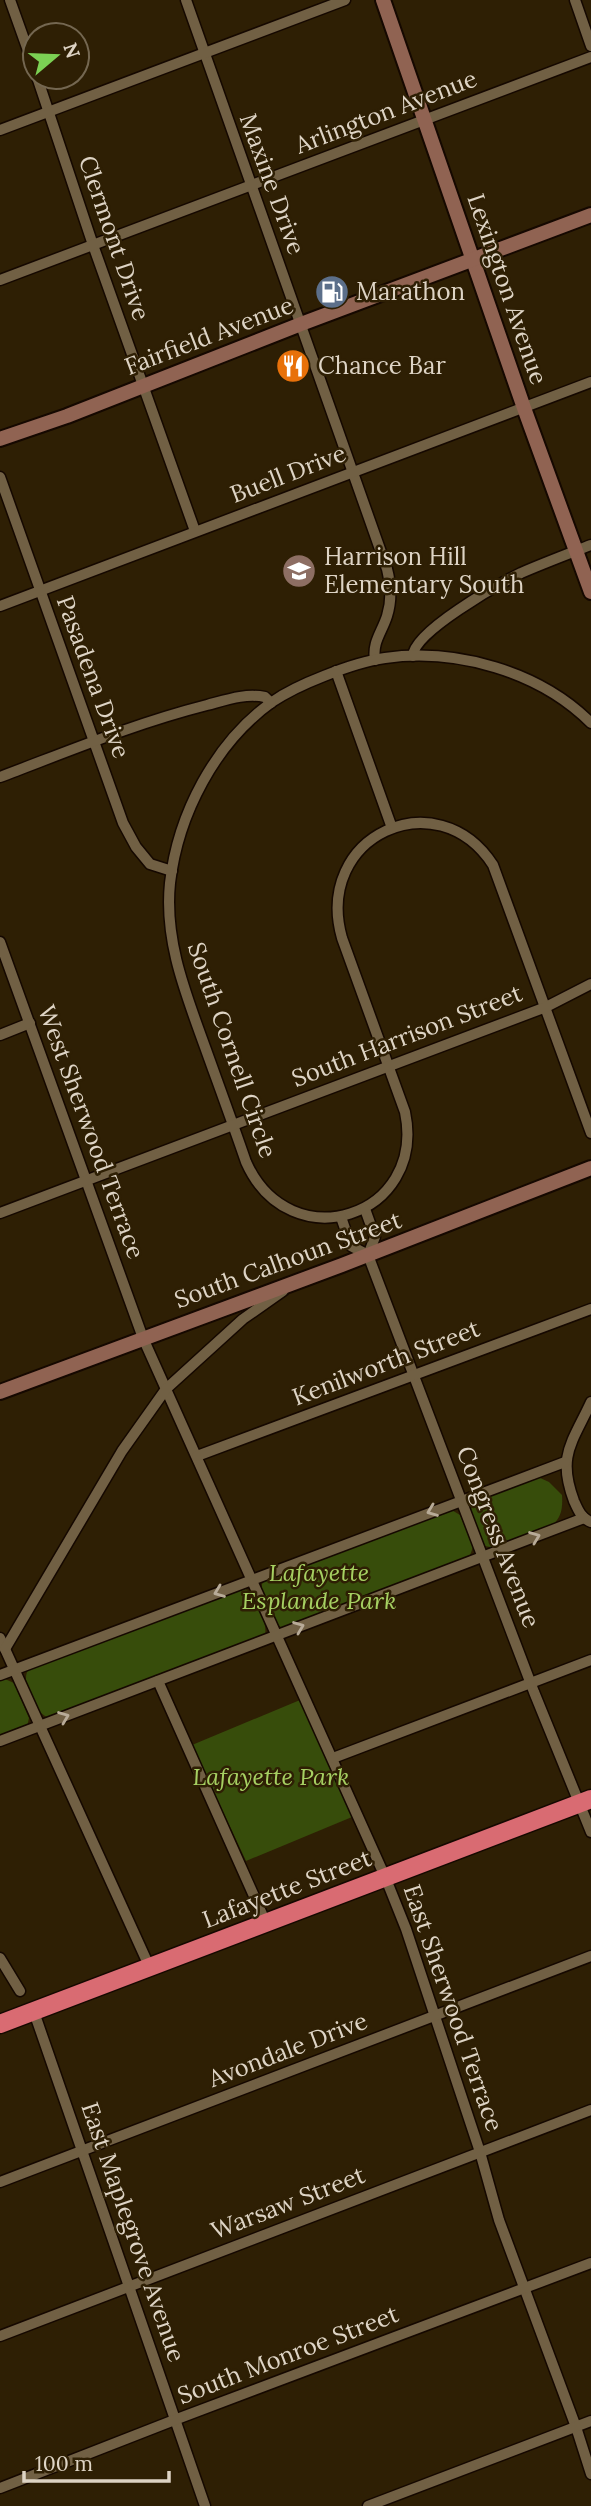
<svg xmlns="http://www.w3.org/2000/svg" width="591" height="2506" font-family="Lora,serif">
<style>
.green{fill:#374d0b}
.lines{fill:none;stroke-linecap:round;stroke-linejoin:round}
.street-casing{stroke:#150800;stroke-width:13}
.secondary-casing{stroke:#150800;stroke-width:18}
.highway-casing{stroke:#150800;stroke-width:21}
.street{stroke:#716044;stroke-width:10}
.secondary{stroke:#906352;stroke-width:14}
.highway{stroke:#d96b72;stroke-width:18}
.oneway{stroke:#b8ab98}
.labels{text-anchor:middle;stroke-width:5;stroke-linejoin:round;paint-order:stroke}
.street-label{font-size:24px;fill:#ded4c5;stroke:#2e1f04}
.poi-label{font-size:24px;fill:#ded4c5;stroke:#2e1f04;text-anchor:start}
.park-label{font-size:24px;font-style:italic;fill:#a6d062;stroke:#2e1f04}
</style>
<rect width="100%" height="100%" fill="#2e1f04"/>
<g class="green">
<path d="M538,1477L549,1482L562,1495C563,1510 561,1519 549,1528L495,1548L485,1546L471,1510L473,1501L530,1478Z"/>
<polygon points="450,1509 460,1515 473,1547 469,1558 290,1627 282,1628 277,1624 262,1590 262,1584 266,1579"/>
<path d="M244,1588C255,1594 268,1623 265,1635L51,1718C36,1717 22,1685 27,1672L31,1668Z"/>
<polygon points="5,1679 14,1683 29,1718 27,1727 0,1738 0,1680"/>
<polygon points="300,1700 352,1817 246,1861 192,1745"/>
</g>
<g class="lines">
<g class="street-casing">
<g id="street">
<polyline points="10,0 35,70"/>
<path d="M186,0L387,569C391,584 392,600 387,616C382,632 372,642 375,660"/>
<polyline points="575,0 591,46"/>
<polyline points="37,77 93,245 195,531"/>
<polyline points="0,130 345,0"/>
<polyline points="0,280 591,57"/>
<polyline points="0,477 123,823 136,847 150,864 172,871"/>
<polyline points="0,606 591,382"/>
<path d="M413,656C413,632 499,584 521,573C544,563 568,554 591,545"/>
<polyline points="336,671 392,828"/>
<path d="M591,723C539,671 456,648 385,658C363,661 344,668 324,676C306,683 288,691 272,702C215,743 178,814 170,883C164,941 186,994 205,1047C219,1086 233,1124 246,1162C290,1261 427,1217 405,1112L342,938C313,836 437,779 493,865L591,1133"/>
<path d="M0,777C69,751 136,723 207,705C226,700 245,693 265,697L271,703"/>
<polyline points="0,942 143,1338 386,1879 406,1929 480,2152 499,2220 576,2427 591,2474"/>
<polyline points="0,1035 30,1023"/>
<polyline points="365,1209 375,1237 368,1255"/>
<polyline points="0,1213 546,1007 591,984"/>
<polyline points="341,1217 351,1246 368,1255"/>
<polyline points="368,1255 534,1692 591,1832"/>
<path d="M591,1402C572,1443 557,1456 574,1501C578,1510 581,1518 591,1522"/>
<polyline points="197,1456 591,1309"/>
<polyline points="0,1638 150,1968"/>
<polyline points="5,1649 122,1451 166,1389 243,1319 283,1291"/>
<polyline points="0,1675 565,1462"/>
<polyline points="158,1681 266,1923"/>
<polyline points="0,1741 584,1518"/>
<polyline points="333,1758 591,1660"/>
<polyline points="0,1958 20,1991"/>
<polyline points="34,2012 205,2506"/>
<polyline points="0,2182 591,1956"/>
<polyline points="0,2336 591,2110"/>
<polyline points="0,2488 177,2419 591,2263"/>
<polyline points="368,2506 591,2421"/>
</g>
</g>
<g class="secondary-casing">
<g id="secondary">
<polyline points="383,0 524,408 591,592"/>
<polyline points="0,439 67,416 301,324 591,215"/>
<polyline points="0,1392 342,1265 591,1168"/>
</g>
</g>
<g class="highway-casing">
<polyline id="highway" points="0,2024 591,1799"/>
</g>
<use href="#street" class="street"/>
<use href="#secondary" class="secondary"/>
<use href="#highway" class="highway"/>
</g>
<defs><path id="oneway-chevron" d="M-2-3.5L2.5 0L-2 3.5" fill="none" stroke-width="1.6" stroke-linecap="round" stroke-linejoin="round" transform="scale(1.75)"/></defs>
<g class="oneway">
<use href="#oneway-chevron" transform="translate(432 1511) rotate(159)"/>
<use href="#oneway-chevron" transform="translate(535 1537) rotate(-21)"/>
<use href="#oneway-chevron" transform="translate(219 1592) rotate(159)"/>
<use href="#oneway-chevron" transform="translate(299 1627) rotate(-21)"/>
<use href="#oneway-chevron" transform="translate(64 1717) rotate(-21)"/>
</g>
<defs>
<g id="fuel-disc" transform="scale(1.75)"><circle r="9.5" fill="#5c6f8a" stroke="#2e1f04"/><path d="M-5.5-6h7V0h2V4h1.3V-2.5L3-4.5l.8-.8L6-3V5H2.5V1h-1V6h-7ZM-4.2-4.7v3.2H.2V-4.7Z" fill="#fff"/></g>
<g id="restaurant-disc" transform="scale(1.75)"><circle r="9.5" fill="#e8710a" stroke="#2e1f04"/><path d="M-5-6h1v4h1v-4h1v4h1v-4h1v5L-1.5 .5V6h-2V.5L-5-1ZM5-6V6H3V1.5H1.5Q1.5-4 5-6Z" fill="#fff"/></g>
<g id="school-disc" transform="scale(1.75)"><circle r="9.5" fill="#8d6e63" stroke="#2e1f04"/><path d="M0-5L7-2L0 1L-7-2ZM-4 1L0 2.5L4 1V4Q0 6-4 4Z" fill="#fff"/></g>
</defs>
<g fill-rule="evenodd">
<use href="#fuel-disc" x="332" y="292"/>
<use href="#restaurant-disc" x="293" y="366"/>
<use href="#school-disc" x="299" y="571"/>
</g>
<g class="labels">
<g class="street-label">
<text transform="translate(386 112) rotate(-21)" y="8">Arlington Avenue</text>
<text transform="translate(272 184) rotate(70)" y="8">Maxine Drive</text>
<text transform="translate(114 238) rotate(71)" y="8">Clermont Drive</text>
<text transform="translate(507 289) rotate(71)" y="8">Lexington Avenue</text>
<text transform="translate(209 336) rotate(-21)" y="8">Fairfield Avenue</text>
<text transform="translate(288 474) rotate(-21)" y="8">Buell Drive</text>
<text transform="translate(93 677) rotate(70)" y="8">Pasadena Drive</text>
<text transform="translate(407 1036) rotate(-21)" y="8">South Harrison Street</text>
<text transform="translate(232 1050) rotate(71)" y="8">South Cornell Circle</text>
<text transform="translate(91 1132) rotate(70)" y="8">West Sherwood Terrace</text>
<text transform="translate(288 1260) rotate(-20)" y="8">South Calhoun Street</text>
<text transform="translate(386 1363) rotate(-21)" y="8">Kenilworth Street</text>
<text transform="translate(498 1537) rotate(69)" y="8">Congress Avenue</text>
<text transform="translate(287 1889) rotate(-21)" y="8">Lafayette Street</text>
<text transform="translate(453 2008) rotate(71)" y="8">East Sherwood Terrace</text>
<text transform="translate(288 2050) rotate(-21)" y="8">Avondale Drive</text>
<text transform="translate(288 2203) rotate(-21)" y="8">Warsaw Street</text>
<text transform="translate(133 2232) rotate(71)" y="8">East Maplegrove Avenue</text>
<text transform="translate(288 2355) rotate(-21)" y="8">South Monroe Street</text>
</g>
<g class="poi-label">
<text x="356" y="300">Marathon</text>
<text x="318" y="374">Chance Bar</text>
<text x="324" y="565">Harrison Hill<tspan x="324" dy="28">Elementary South</tspan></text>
</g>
<g class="park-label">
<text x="319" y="1581">Lafayette<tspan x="319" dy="28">Esplande Park</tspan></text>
<text x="271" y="1785">Lafayette Park</text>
</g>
</g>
<g transform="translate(56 56) rotate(71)"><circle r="33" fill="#2e1f04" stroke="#746751" stroke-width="2"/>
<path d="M0-5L12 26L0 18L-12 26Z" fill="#7cd154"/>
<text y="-10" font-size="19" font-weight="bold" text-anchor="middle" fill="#ded4c5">N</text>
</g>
<path d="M24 2471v10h145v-10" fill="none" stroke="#ded4c5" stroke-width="3.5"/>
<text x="35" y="2471" font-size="21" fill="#ded4c5" stroke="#2e1f04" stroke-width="5" paint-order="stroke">100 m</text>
</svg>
